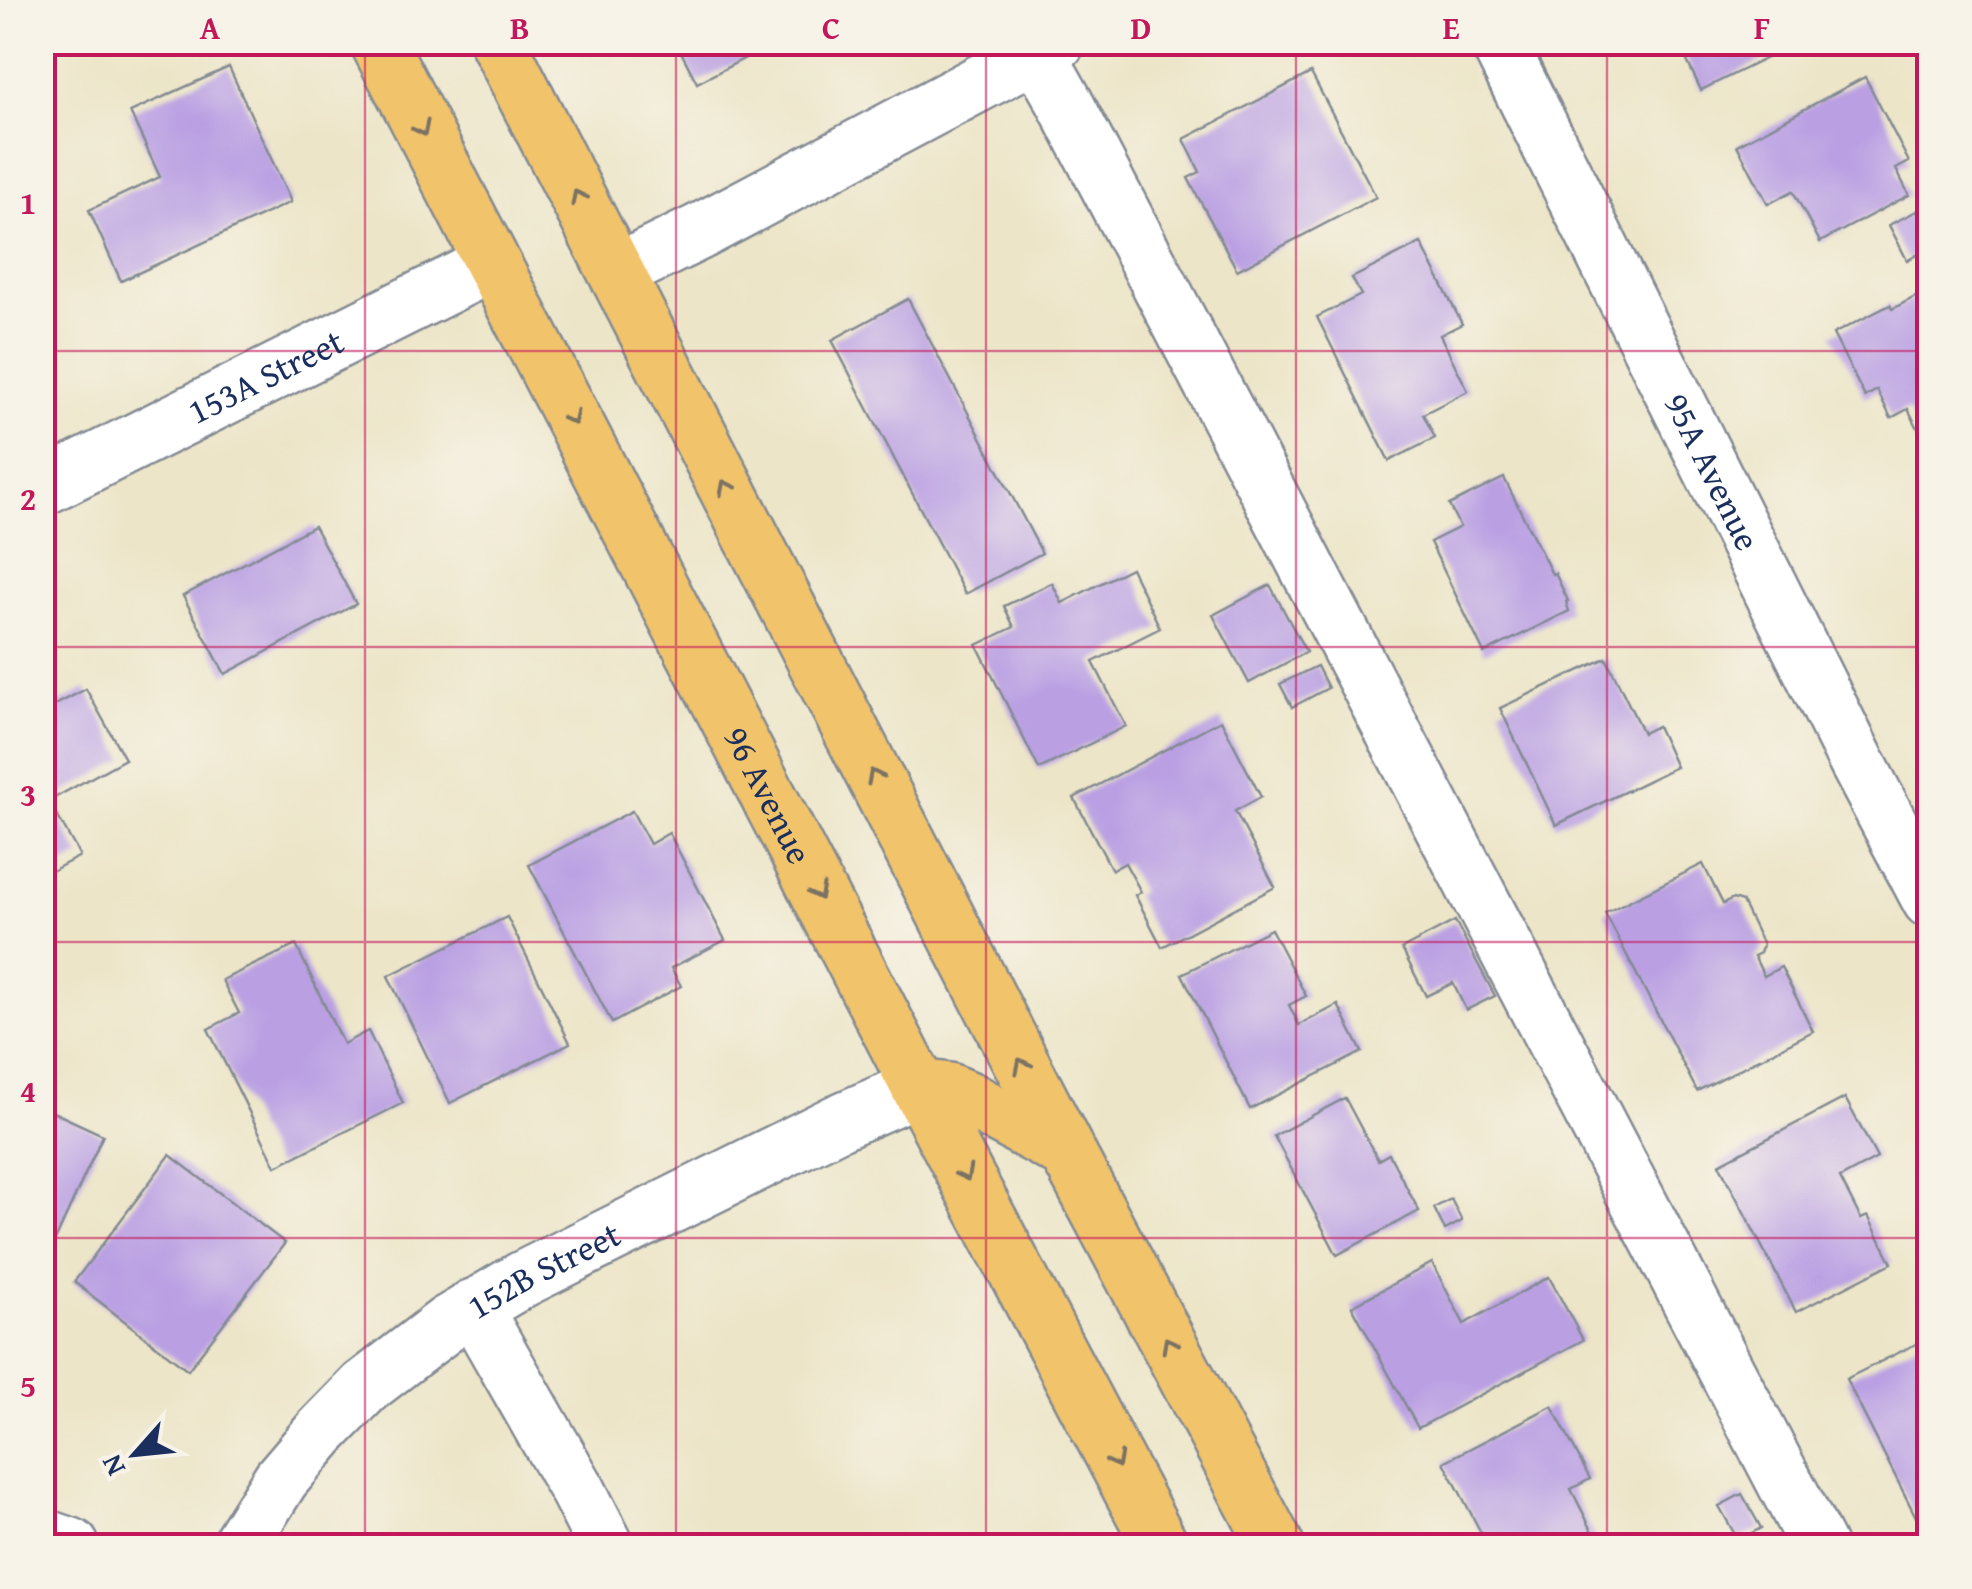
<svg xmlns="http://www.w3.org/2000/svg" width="1972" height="1589" font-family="'Gentium Book Plus',serif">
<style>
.building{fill:#baa0e3}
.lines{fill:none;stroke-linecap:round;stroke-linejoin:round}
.minor-casing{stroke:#848a93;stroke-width:60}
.major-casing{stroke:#848a93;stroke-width:60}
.minor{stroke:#fff;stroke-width:55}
.major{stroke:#f1c36a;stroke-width:55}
.oneway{stroke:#7b7263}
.grid{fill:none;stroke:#c2185b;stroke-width:2.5;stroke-opacity:0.55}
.labels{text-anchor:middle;stroke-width:10;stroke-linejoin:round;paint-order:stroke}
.street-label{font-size:35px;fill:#1b2f5e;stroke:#f7f3e8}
.neatline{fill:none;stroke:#c2185b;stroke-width:4}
.grid-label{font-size:32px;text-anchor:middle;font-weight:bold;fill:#c2185b}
</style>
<rect width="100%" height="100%" fill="#f7f3e8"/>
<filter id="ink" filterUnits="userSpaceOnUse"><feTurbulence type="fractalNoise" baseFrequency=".01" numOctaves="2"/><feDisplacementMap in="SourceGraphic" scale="20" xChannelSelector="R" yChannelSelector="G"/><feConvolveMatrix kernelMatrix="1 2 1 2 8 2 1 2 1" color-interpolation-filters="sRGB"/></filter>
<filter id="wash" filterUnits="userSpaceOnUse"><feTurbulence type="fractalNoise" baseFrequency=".0048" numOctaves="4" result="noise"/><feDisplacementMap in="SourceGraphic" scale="40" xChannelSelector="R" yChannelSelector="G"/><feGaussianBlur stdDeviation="2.25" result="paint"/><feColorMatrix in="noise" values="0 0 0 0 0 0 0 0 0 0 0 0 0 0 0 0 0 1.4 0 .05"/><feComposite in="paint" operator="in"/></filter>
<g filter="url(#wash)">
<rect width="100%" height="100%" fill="#ece5c8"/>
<g id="blocks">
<g class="building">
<polygon points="676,42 776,42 697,83"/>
<polygon points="1678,42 1770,42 1775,54 1701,90"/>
<polygon points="229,67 291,202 121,281 89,210 160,177 130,112"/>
<polygon points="1311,73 1376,197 1237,270 1188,178 1200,172 1184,139"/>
<polygon points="1865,77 1909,162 1896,169 1909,195 1820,242 1793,191 1768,204 1737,145"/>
<polygon points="1917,211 1930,234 1930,248 1907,260 1889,225"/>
<polygon points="1421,243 1462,324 1440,335 1468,391 1423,414 1435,438 1389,461 1317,317 1361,295 1352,278"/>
<polygon points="1921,294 1925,302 1930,300 1930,459 1924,440 1908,409 1891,418 1877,390 1865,397 1833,334 1890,305 1892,309"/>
<polygon points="908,299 1042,553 965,594 832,340"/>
<polygon points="1504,478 1552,574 1555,573 1568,601 1566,602 1569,611 1484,653 1430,542 1460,527 1449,505"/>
<polygon points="314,526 356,604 225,674 183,596"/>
<polygon points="1131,568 1160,628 1093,662 1126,726 1039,769 977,645 1014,627 1004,606 1052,583 1062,603"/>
<polygon points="1270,585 1306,652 1249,683 1213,615"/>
<polygon points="1606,658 1643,733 1657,726 1676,767 1556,825 1500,708"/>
<polygon points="1317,666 1328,688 1292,707 1280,684"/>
<polygon points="86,689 125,759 49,801 80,856 42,876 42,712"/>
<polygon points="1221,720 1261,797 1235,811 1275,887 1162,947 1135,895 1141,892 1125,863 1112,870 1074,798"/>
<polygon points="632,811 650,844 669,833 725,940 671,968 681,986 612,1023 529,865"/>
<polygon points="1703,864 1723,904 1733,899 1742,902 1763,945 1760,953 1754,956 1764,976 1781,967 1813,1031 1697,1091 1605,913"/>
<polygon points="507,917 570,1043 450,1103 388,976"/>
<polygon points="1455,921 1495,996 1466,1010 1453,983 1426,996 1402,949"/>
<polygon points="1271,929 1306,996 1289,1005 1299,1025 1338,1005 1362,1052 1250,1109 1182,974"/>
<polygon points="296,945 343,1044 368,1031 403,1103 276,1166 208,1029 239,1013 222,980"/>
<polygon points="1345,1098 1378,1160 1389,1154 1419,1211 1337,1255 1274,1136"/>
<polygon points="1845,1098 1877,1158 1840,1178 1861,1219 1868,1216 1892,1263 1796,1312 1719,1164"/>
<polygon points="42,1107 103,1135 42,1269"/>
<polygon points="170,1155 285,1243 188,1370 74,1282"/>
<polygon points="1451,1199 1462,1221 1445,1230 1434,1208"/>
<polygon points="1432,1263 1464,1324 1549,1277 1583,1340 1418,1428 1352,1306"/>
<polygon points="1930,1337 1930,1510 1916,1517 1846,1379"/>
<polygon points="1552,1406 1590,1479 1571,1489 1600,1546 1488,1546 1444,1462"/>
<polygon points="1742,1494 1761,1528 1738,1540 1719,1506"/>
</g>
</g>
</g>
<g filter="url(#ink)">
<use href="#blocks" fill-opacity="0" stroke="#848a93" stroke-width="2.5"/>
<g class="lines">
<g class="minor-casing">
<g id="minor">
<polyline points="1031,42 1063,99 1818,1546"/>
<path id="s1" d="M1498,42L1857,762L1930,900"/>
<polyline points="617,272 699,232 1057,42"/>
<path id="s2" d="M42,488L491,264"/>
<polyline points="473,1307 578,1491 606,1546"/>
<polyline points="42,1536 71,1546"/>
<path id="s3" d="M239,1546L281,1479L322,1431L365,1387L447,1324L523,1279L839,1122L919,1087"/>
</g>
</g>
<g class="major-casing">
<g id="major">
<path id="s4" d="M378,42L919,1087L1161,1546"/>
<polyline points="498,42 1067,1152 1276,1546"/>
<polyline points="919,1087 949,1091 968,1099 1067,1152"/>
</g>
</g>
<use href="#minor" class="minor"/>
<use href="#major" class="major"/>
</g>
<defs><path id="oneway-chevron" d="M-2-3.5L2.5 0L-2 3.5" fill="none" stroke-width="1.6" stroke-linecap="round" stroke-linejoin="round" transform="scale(2.5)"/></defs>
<g class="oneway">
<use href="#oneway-chevron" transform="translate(422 129) rotate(63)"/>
<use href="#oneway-chevron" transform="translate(578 197) rotate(-117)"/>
<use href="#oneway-chevron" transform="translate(572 418) rotate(63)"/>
<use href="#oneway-chevron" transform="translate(726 487) rotate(-117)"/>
<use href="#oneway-chevron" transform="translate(874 776) rotate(-117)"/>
<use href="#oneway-chevron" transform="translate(818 893) rotate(63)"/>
<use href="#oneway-chevron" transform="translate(1022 1065) rotate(-117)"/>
<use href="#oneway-chevron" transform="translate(965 1174) rotate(62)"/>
<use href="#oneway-chevron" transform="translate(1169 1344) rotate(-118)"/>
<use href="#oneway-chevron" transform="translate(1116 1461) rotate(62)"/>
</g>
</g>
<path class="grid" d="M365,42V1546M676,42V1546M986,42V1546M1296,42V1546M1607,42V1546M42,351H1930M42,647H1930M42,942H1930M42,1238H1930"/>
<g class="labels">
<g class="street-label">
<text dy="12" stroke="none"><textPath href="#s2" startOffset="250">153A Street</textPath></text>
<text dy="12" stroke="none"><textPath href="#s1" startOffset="480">95A Avenue</textPath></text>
<text dy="12" stroke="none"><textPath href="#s4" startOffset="848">96 Avenue</textPath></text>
<text dy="12" stroke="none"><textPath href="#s3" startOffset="418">152B Street</textPath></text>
</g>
</g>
<rect width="1972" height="1589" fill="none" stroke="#f7f3e8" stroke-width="110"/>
<g transform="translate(135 1454) rotate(243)" stroke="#f7f3e8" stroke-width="8" paint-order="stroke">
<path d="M0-8L18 38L0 25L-18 38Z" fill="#1b2f5e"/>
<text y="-15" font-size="28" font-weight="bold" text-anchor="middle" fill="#1b2f5e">N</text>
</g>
<rect x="55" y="55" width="1862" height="1479" class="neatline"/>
<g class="grid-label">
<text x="210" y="39">A</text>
<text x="520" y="39">B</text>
<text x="831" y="39">C</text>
<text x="1141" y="39">D</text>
<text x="1451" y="39">E</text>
<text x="1762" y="39">F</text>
<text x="28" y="214">1</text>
<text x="28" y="510">2</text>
<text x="28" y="806">3</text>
<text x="28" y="1102">4</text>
<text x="28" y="1397">5</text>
</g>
</svg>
